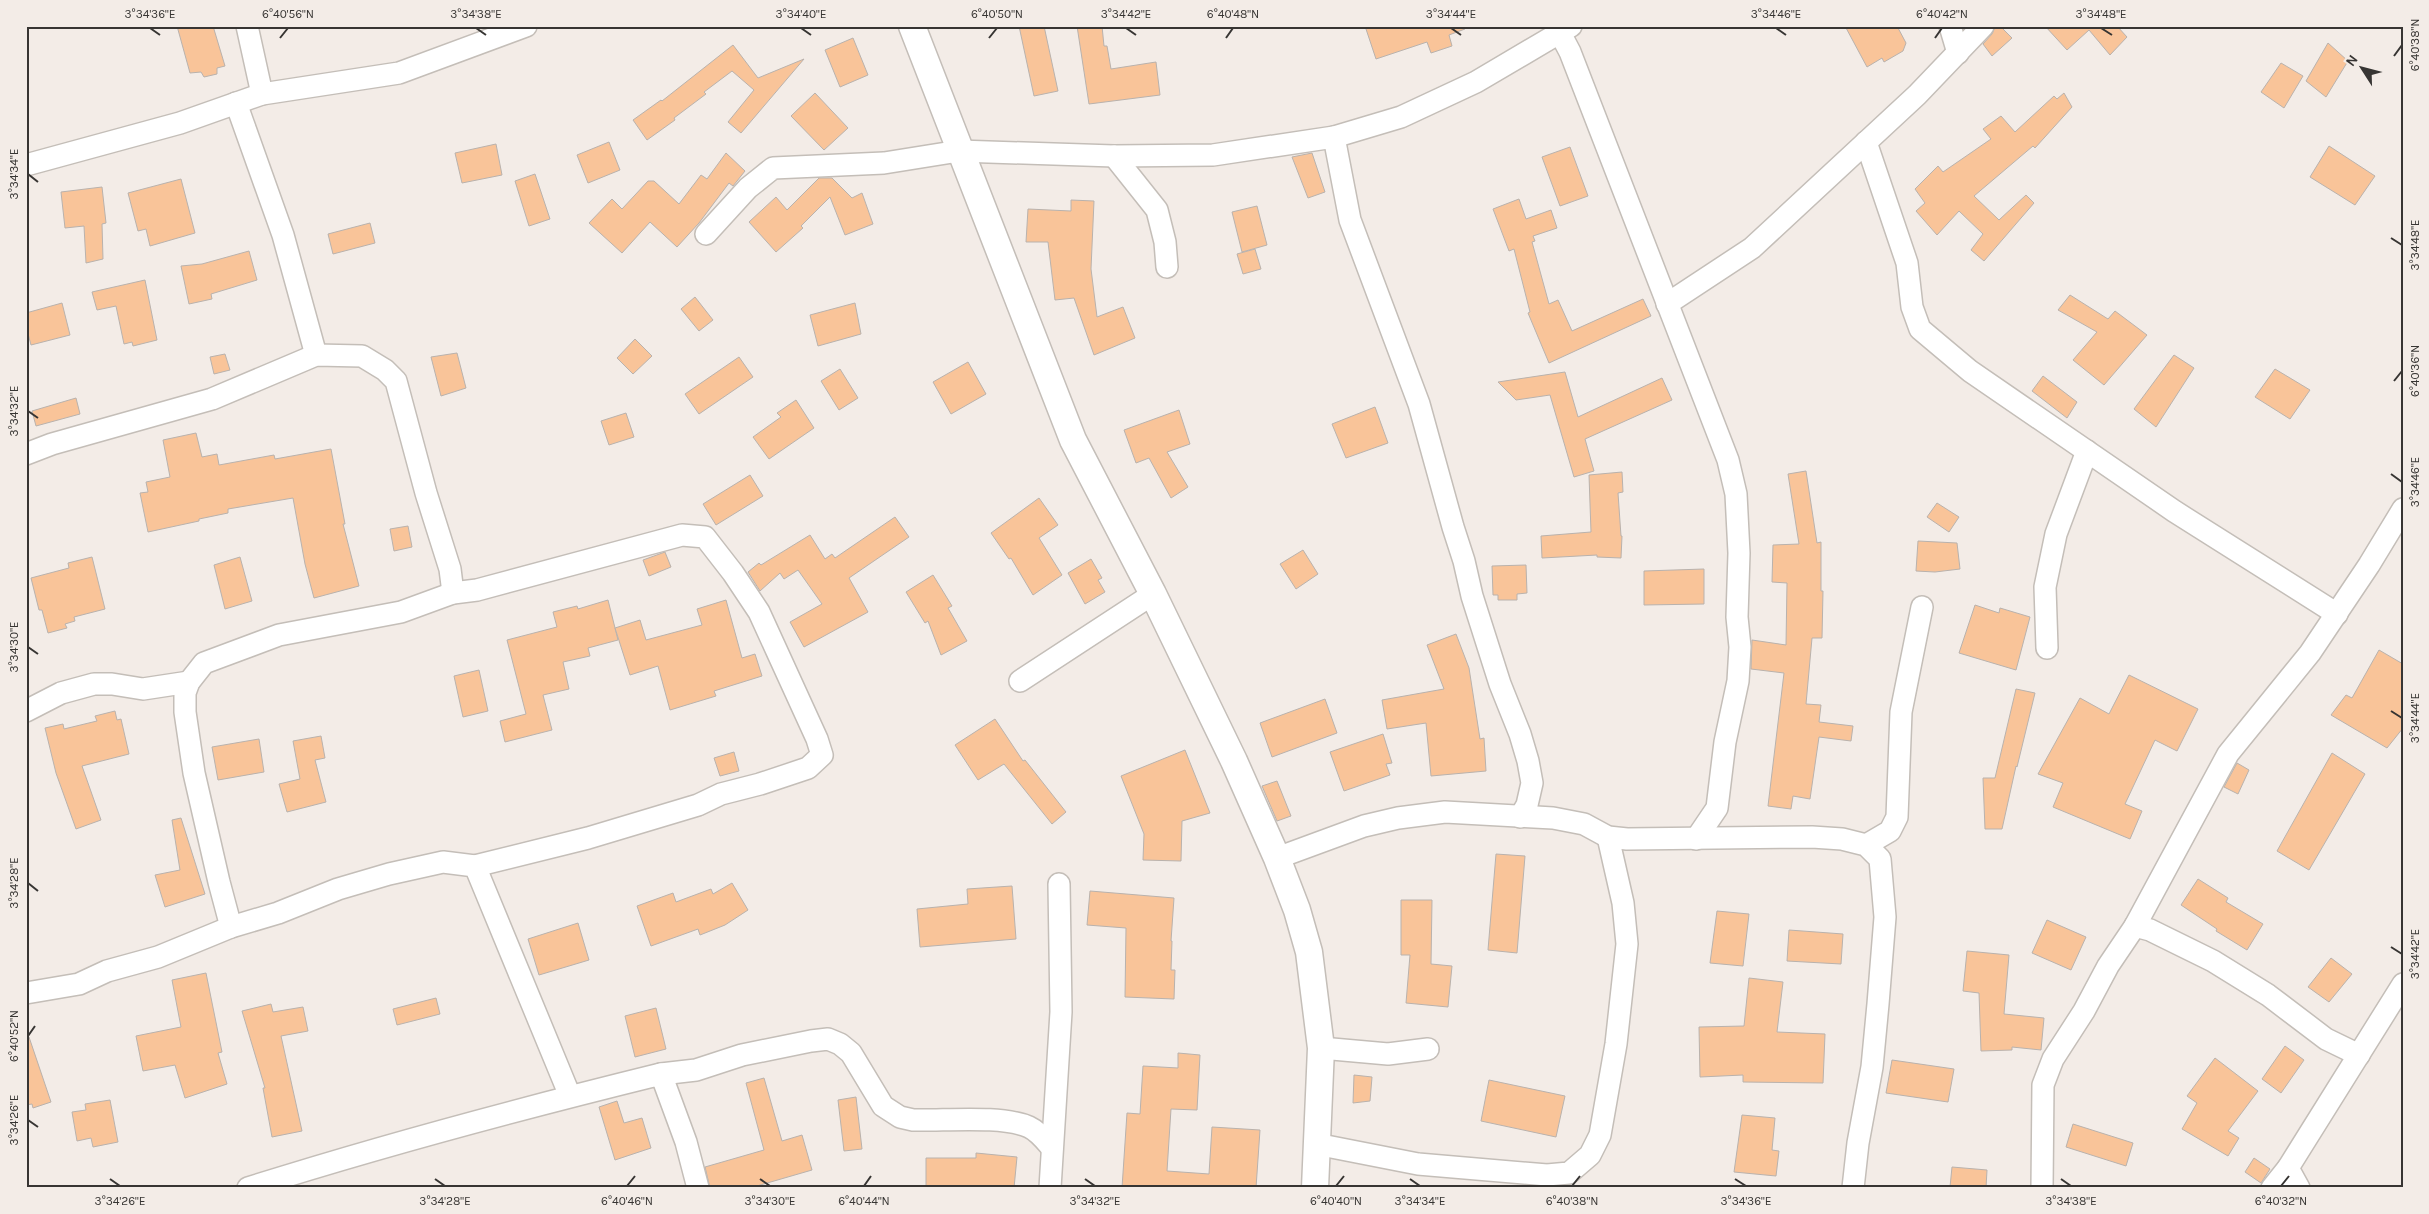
<svg xmlns="http://www.w3.org/2000/svg" width="2429" height="1214" font-family="Karla,sans-serif">
<style>
.building{fill:#f9c499;stroke:#b9b2ad}
.lines{fill:none;stroke-linecap:round;stroke-linejoin:round}
.minor-casing{stroke:#c4beb8;stroke-width:24}
.tertiary-casing{stroke:#c4beb8;stroke-width:29}
.minor{stroke:#fff;stroke-width:21}
.tertiary{stroke:#fff;stroke-width:26}
.ticks{fill:none;stroke:#373533;stroke-width:2}
.neatline{fill:none;stroke:#373533;stroke-width:2}
.ticks-label{font-size:12px;text-anchor:middle;fill:#373533}
</style>
<rect width="100%" height="100%" fill="#f3ece7"/>
<g class="building">
<polygon points="177,26 213,26 225,66 217,68 217,74 204,77 201,72 190,73"/>
<polygon points="1019,26 1044,26 1058,91 1034,96"/>
<polygon points="1077,26 1102,26 1104,46 1107,46 1111,69 1156,62 1160,95 1089,104"/>
<polygon points="1365,26 1465,26 1465,29 1449,35 1452,46 1431,53 1427,42 1376,59"/>
<polygon points="1845,26 1897,26 1906,43 1903,51 1884,62 1882,58 1867,67"/>
<polygon points="2000,26 2012,38 1992,56 1983,44 1992,34 1995,27"/>
<polygon points="2045,26 2117,26 2127,37 2110,55 2089,30 2067,50"/>
<polygon points="853,38 868,75 840,87 825,50"/>
<polygon points="2328,43 2348,61 2326,97 2306,81"/>
<polygon points="733,45 758,78 804,59 741,133 728,122 754,90 732,71 704,92 706,94 674,118 675,120 647,140 633,120 661,100 662,101"/>
<polygon points="2281,63 2303,76 2284,108 2261,92"/>
<polygon points="815,93 848,128 824,150 791,116"/>
<polygon points="2064,93 2072,107 2035,148 2033,146 1974,196 1999,220 2026,195 2034,203 1984,261 1971,250 1983,234 1959,211 1937,235 1916,211 1925,203 1915,189 1938,166 1943,172 1991,139 1983,129 2001,116 2015,132 2054,96 2057,99"/>
<polygon points="609,142 620,170 588,183 577,155"/>
<polygon points="496,144 502,175 462,183 455,153"/>
<polygon points="2329,146 2375,176 2355,205 2310,177"/>
<polygon points="1570,147 1588,196 1560,206 1542,157"/>
<polygon points="726,153 745,171 733,186 729,183 699,223 677,247 650,222 622,253 589,223 612,199 622,209 648,181 654,181 679,204 701,175 707,179"/>
<polygon points="1312,153 1325,192 1308,198 1292,157"/>
<polygon points="535,174 550,219 529,226 515,181"/>
<polygon points="819,178 832,178 852,198 862,193 873,224 845,235 830,197 801,226 803,228 776,252 749,222 776,197 787,210"/>
<polygon points="181,179 195,233 150,246 146,229 138,231 128,193"/>
<polygon points="102,187 106,223 102,224 103,259 86,263 84,226 65,228 61,192"/>
<polygon points="1519,199 1526,219 1551,210 1557,228 1533,236 1535,241 1532,242 1549,304 1558,300 1572,331 1643,299 1651,316 1549,363 1528,313 1530,312 1514,249 1509,251 1493,209"/>
<polygon points="1071,200 1094,201 1091,269 1097,317 1123,307 1135,338 1094,355 1074,298 1055,300 1048,242 1026,242 1028,209 1071,211"/>
<polygon points="1257,206 1267,245 1242,252 1232,212"/>
<polygon points="370,223 375,243 333,254 328,234"/>
<polygon points="1255,249 1261,269 1243,274 1237,254"/>
<polygon points="249,251 257,280 211,294 212,299 189,304 181,266 202,264"/>
<polygon points="145,280 157,340 133,346 132,342 124,344 116,306 97,310 92,292"/>
<polygon points="2070,295 2108,319 2115,311 2147,335 2104,385 2073,360 2097,332 2058,310"/>
<polygon points="695,297 713,320 699,331 681,309"/>
<polygon points="62,303 70,335 31,345 26,326 26,313"/>
<polygon points="855,303 861,334 818,346 810,315"/>
<polygon points="635,339 652,356 633,374 617,358"/>
<polygon points="457,353 466,388 441,396 431,357"/>
<polygon points="225,354 230,370 214,374 210,357"/>
<polygon points="2174,355 2194,368 2156,427 2134,409"/>
<polygon points="739,357 753,377 699,414 685,394"/>
<polygon points="968,362 986,394 951,414 933,382"/>
<polygon points="840,369 858,398 839,410 821,381"/>
<polygon points="2275,369 2310,390 2290,419 2255,397"/>
<polygon points="1565,372 1578,417 1662,378 1672,400 1585,439 1594,471 1574,477 1550,395 1516,400 1498,382"/>
<polygon points="2043,376 2077,402 2067,418 2032,391"/>
<polygon points="76,398 80,414 36,426 32,411"/>
<polygon points="796,400 814,428 769,459 753,437 781,417 777,413"/>
<polygon points="1375,407 1388,443 1346,458 1332,424"/>
<polygon points="1179,410 1190,444 1167,452 1188,487 1171,498 1149,458 1136,463 1124,430"/>
<polygon points="626,413 634,437 609,445 601,421"/>
<polygon points="196,433 202,457 217,454 219,465 274,455 275,459 331,449 345,524 343,524 359,586 314,598 305,564 293,498 228,509 228,513 199,519 199,521 148,532 140,493 148,492 146,482 170,477 163,440"/>
<polygon points="1806,471 1817,543 1821,542 1821,591 1823,591 1822,638 1812,638 1806,704 1821,705 1819,722 1853,726 1851,741 1819,737 1810,799 1793,796 1791,809 1768,806 1784,673 1751,669 1752,640 1786,645 1787,583 1772,582 1773,545 1799,544 1788,474"/>
<polygon points="1622,472 1623,492 1618,493 1621,536 1622,536 1621,558 1597,557 1597,555 1542,558 1541,536 1591,532 1589,475"/>
<polygon points="750,475 763,496 716,525 703,504"/>
<polygon points="1039,498 1058,525 1039,538 1062,575 1033,595 1011,558 1009,559 991,533"/>
<polygon points="1937,503 1959,517 1949,532 1927,517"/>
<polygon points="895,517 909,537 849,578 868,612 804,647 790,622 822,604 798,570 784,579 780,573 760,591 748,572 759,563 761,565 810,535 825,559 832,554 835,558"/>
<polygon points="408,526 412,547 394,551 390,529"/>
<polygon points="1918,541 1957,543 1960,569 1935,572 1916,571"/>
<polygon points="1303,550 1318,574 1296,589 1280,564"/>
<polygon points="665,552 671,567 649,576 643,560"/>
<polygon points="92,557 105,609 74,617 75,621 65,624 67,628 48,633 42,610 39,610 31,578 69,568 68,563"/>
<polygon points="240,557 252,601 225,609 214,565"/>
<polygon points="1091,559 1102,578 1098,580 1105,592 1085,604 1068,573"/>
<polygon points="1526,565 1527,593 1517,594 1517,600 1498,600 1498,595 1493,595 1492,566"/>
<polygon points="1704,569 1704,604 1644,605 1644,571"/>
<polygon points="933,575 952,606 948,608 967,641 941,655 928,621 925,623 906,592"/>
<polygon points="608,600 618,640 588,648 590,656 563,662 569,689 543,695 552,730 505,742 500,721 526,714 507,640 557,627 553,612 577,606 578,609"/>
<polygon points="726,600 742,658 755,654 762,676 714,691 716,696 670,710 658,666 630,675 615,628 640,620 646,640 702,625 697,609"/>
<polygon points="1975,605 1999,613 2000,608 2030,617 2016,670 1959,653"/>
<polygon points="1456,634 1469,668 1480,739 1484,738 1486,771 1431,776 1426,723 1387,729 1382,700 1444,689 1427,645"/>
<polygon points="2379,650 2403,664 2403,728 2387,748 2331,715 2346,695 2352,698"/>
<polygon points="479,670 488,711 463,717 454,676"/>
<polygon points="2129,675 2198,709 2177,751 2155,740 2125,804 2142,811 2130,839 2053,807 2063,783 2038,774 2080,698 2109,714"/>
<polygon points="2016,689 2035,693 2017,767 2016,766 2002,829 1985,829 1983,778 1995,778"/>
<polygon points="1325,699 1337,733 1272,757 1260,723"/>
<polygon points="115,711 117,720 121,719 129,754 82,766 101,820 76,829 56,773 45,728 63,724 64,729 97,721 95,716"/>
<polygon points="995,719 1023,761 1025,760 1066,812 1052,824 1004,764 978,780 955,745"/>
<polygon points="1383,734 1392,763 1386,764 1390,775 1344,791 1330,752"/>
<polygon points="321,736 325,758 315,760 326,802 287,812 279,784 300,779 293,741"/>
<polygon points="259,739 264,772 218,780 212,747"/>
<polygon points="1185,750 1210,813 1182,821 1181,861 1143,860 1144,834 1121,776"/>
<polygon points="734,752 739,771 720,776 714,758"/>
<polygon points="2332,753 2365,774 2309,870 2277,851"/>
<polygon points="2237,763 2249,770 2238,794 2224,787"/>
<polygon points="1277,781 1291,816 1277,821 1262,786"/>
<polygon points="181,818 205,894 165,907 155,875 180,870 172,820"/>
<polygon points="1496,854 1525,856 1517,953 1488,950"/>
<polygon points="2198,879 2228,898 2226,902 2263,924 2247,950 2216,931 2217,929 2181,905"/>
<polygon points="732,883 748,910 725,925 700,935 698,929 651,946 637,906 673,893 676,902 711,889 713,894"/>
<polygon points="1012,886 1016,939 920,947 917,909 968,904 967,889"/>
<polygon points="1090,891 1174,898 1171,941 1172,941 1171,970 1175,970 1174,999 1125,997 1126,928 1087,925"/>
<polygon points="1401,900 1432,900 1431,964 1452,966 1448,1007 1406,1003 1410,955 1401,955"/>
<polygon points="1717,911 1749,914 1743,966 1710,963"/>
<polygon points="2047,920 2086,937 2071,970 2032,953"/>
<polygon points="578,923 589,960 539,975 528,939"/>
<polygon points="1789,930 1843,934 1841,964 1787,961"/>
<polygon points="1967,951 2009,955 2004,1014 2044,1018 2041,1050 2012,1047 2012,1050 1981,1051 1979,993 1963,991"/>
<polygon points="2331,958 2352,974 2329,1002 2308,987"/>
<polygon points="206,973 222,1052 218,1053 227,1084 185,1098 175,1065 143,1071 136,1036 181,1027 172,980"/>
<polygon points="1749,978 1783,982 1777,1032 1825,1034 1823,1083 1743,1082 1743,1075 1700,1077 1699,1027 1744,1026"/>
<polygon points="436,998 440,1014 397,1025 393,1009"/>
<polygon points="271,1004 273,1012 303,1007 308,1031 281,1036 302,1131 272,1137 263,1088 265,1088 242,1011"/>
<polygon points="656,1008 666,1049 635,1057 625,1016"/>
<polygon points="26,1037 29,1037 51,1102 33,1108 32,1104 26,1105"/>
<polygon points="2285,1046 2304,1060 2281,1093 2262,1079"/>
<polygon points="1178,1053 1200,1055 1197,1110 1171,1109 1167,1171 1209,1174 1212,1127 1260,1130 1256,1188 1122,1188 1127,1113 1140,1114 1143,1066 1178,1068"/>
<polygon points="2215,1058 2258,1091 2228,1131 2239,1138 2228,1156 2182,1129 2197,1103 2187,1096"/>
<polygon points="1892,1060 1954,1069 1948,1102 1886,1093"/>
<polygon points="1354,1075 1372,1077 1370,1101 1353,1103"/>
<polygon points="764,1078 782,1141 802,1135 812,1170 750,1188 710,1188 705,1167 764,1150 746,1083"/>
<polygon points="1489,1080 1565,1096 1556,1137 1481,1121"/>
<polygon points="856,1097 862,1149 844,1151 838,1100"/>
<polygon points="110,1100 118,1142 93,1147 91,1138 77,1141 72,1112 86,1110 85,1104"/>
<polygon points="617,1101 624,1123 642,1118 651,1148 615,1160 599,1107"/>
<polygon points="1742,1115 1775,1118 1772,1150 1779,1151 1776,1176 1734,1172"/>
<polygon points="2073,1124 2133,1143 2126,1166 2066,1147"/>
<polygon points="976,1153 1017,1157 1014,1188 926,1188 926,1158 976,1158"/>
<polygon points="2254,1158 2270,1169 2261,1183 2245,1172"/>
<polygon points="1952,1167 1987,1170 1986,1188 1950,1187"/>
</g>
<g class="lines">
<g class="minor-casing">
<g id="minor">
<polyline points="247,26 262,94"/>
<polyline points="1950,26 1958,53"/>
<polyline points="1560,33 1570,52 1728,460 1736,494 1739,553 1737,617 1740,647 1738,681 1725,742 1717,808 1696,839"/>
<polyline points="236,103 283,235 316,355"/>
<polyline points="1334,137 1350,220 1419,404 1453,527 1464,561 1472,596 1500,684 1520,734 1528,761 1532,783 1527,805 1520,817"/>
<polyline points="1866,142 1907,263 1912,307 1920,329 1970,371 2174,511 2337,614"/>
<polyline points="1114,156 1157,210 1165,242 1167,267"/>
<polyline points="26,165 180,123 262,94 399,73 526,26"/>
<polyline points="706,234 748,188 773,168 884,163 959,151 1114,156 1213,155 1334,137 1401,117 1476,82 1571,26"/>
<polyline points="1667,304 1752,248 1917,95 1983,26"/>
<polyline points="26,454 52,444 212,399 316,355 362,356 385,370 396,381 426,493 450,569 453,593"/>
<polyline points="2047,648 2045,587 2056,534 2087,451"/>
<polyline points="1020,681 1153,594"/>
<polyline points="26,711 61,693 94,684 112,684 143,689 189,682"/>
<polyline points="1866,845 1890,831 1897,817 1901,712 1922,607"/>
<polyline points="1277,858 1364,826 1398,818 1445,812 1553,818 1584,824 1608,837 1627,839 1812,837 1842,839 1866,845 1880,859 1885,917 1878,1004 1872,1067 1858,1143 1853,1188"/>
<polyline points="2135,926 2150,930 2213,961 2268,995 2326,1039 2359,1055"/>
<polyline points="231,927 219,882 194,773 185,712 185,693 189,682 204,663 279,635 401,612 453,593 477,590 682,535 705,537 733,573 759,612 817,739 822,755 808,768 760,784 721,794 698,805 588,838 475,866"/>
<polyline points="26,993 79,984 107,971 158,957 231,927 278,913 338,889 389,874 443,862 475,866 570,1096"/>
<polyline points="1321,1048 1388,1054 1428,1049"/>
<path d="M661,1074L696,1070L742,1055L811,1041L828,1039L840,1044L851,1053L883,1106L900,1117L913,1120C944,1121 1002,1115 1029,1127C1038,1131 1045,1140 1052,1148"/>
<polyline points="1316,1144 1418,1164 1547,1175 1569,1173 1590,1155 1600,1135 1616,1044 1627,944 1623,903 1608,837"/>
<polyline points="2288,1168 2299,1188"/>
<path d="M248,1188C384,1145 523,1108 661,1074L686,1142L698,1188"/>
<polyline points="1050,1188 1061,1012 1059,884"/>
<polyline points="2042,1188 2043,1085 2053,1059 2084,1011 2108,966 2135,926 2228,754 2310,653 2369,565 2403,509"/>
<polyline points="2272,1188 2288,1168 2403,984"/>
</g>
</g>
<g class="tertiary-casing">
<polyline id="tertiary" points="912,26 1073,440 1153,594 1234,761 1277,858 1297,910 1309,952 1321,1048 1315,1188"/>
</g>
<use href="#minor" class="minor"/>
<use href="#tertiary" class="tertiary"/>
</g>
<path class="ticks" d="M150,28L160,35M476,28L486,35M801,28L811,35M1126,28L1136,35M1451,28L1461,35M1776,28L1786,35M2101,28L2112,35M280,38L288,28M989,38L997,28M1226,38L1233,28M1935,38L1942,28M2394,56L2402,45M28,174L38,182M2391,238L2402,245M2394,381L2402,371M28,411L38,418M2391,474L2402,482M28,647L38,654M2391,711L2402,718M28,883L38,891M2391,947L2402,954M28,1036L35,1026M28,1120L38,1127M110,1179L120,1186M435,1179L445,1186M760,1179L770,1186M1085,1179L1095,1186M1410,1179L1420,1186M1735,1179L1746,1186M2061,1179L2071,1186M627,1186L635,1176M864,1186L871,1176M1336,1186L1344,1176M1572,1186L1580,1176M2281,1186L2289,1176"/>
<rect width="2429" height="1214" fill="none" stroke="#f3ece7" stroke-width="55"/>
<g transform="translate(2362 68) rotate(306)" stroke="#f3ece7" stroke-width="4" paint-order="stroke">
<path d="M0-4L9 19L0 12L-9 19Z" fill="#373533"/>
<text y="-8" font-size="14" font-weight="bold" text-anchor="middle" fill="#373533">N</text>
</g>
<rect x="28" y="28" width="2374" height="1158" class="neatline"/>
<g class="ticks-label">
<text x="150" y="18">3°34'36"E</text>
<text x="288" y="18">6°40'56"N</text>
<text x="476" y="18">3°34'38"E</text>
<text x="801" y="18">3°34'40"E</text>
<text x="997" y="18">6°40'50"N</text>
<text x="1126" y="18">3°34'42"E</text>
<text x="1233" y="18">6°40'48"N</text>
<text x="1451" y="18">3°34'44"E</text>
<text x="1776" y="18">3°34'46"E</text>
<text x="1942" y="18">6°40'42"N</text>
<text x="2101" y="18">3°34'48"E</text>
<text transform="translate(2415 45) rotate(-90)" y="4">6°40'38"N</text>
<text transform="translate(14 174) rotate(-90)" y="4">3°34'34"E</text>
<text transform="translate(2415 245) rotate(-90)" y="4">3°34'48"E</text>
<text transform="translate(2415 371) rotate(-90)" y="4">6°40'36"N</text>
<text transform="translate(14 411) rotate(-90)" y="4">3°34'32"E</text>
<text transform="translate(2415 482) rotate(-90)" y="4">3°34'46"E</text>
<text transform="translate(14 647) rotate(-90)" y="4">3°34'30"E</text>
<text transform="translate(2415 718) rotate(-90)" y="4">3°34'44"E</text>
<text transform="translate(14 883) rotate(-90)" y="4">3°34'28"E</text>
<text transform="translate(2415 954) rotate(-90)" y="4">3°34'42"E</text>
<text transform="translate(14 1036) rotate(-90)" y="4">6°40'52"N</text>
<text transform="translate(14 1120) rotate(-90)" y="4">3°34'26"E</text>
<text x="120" y="1205">3°34'26"E</text>
<text x="445" y="1205">3°34'28"E</text>
<text x="627" y="1205">6°40'46"N</text>
<text x="770" y="1205">3°34'30"E</text>
<text x="864" y="1205">6°40'44"N</text>
<text x="1095" y="1205">3°34'32"E</text>
<text x="1336" y="1205">6°40'40"N</text>
<text x="1420" y="1205">3°34'34"E</text>
<text x="1572" y="1205">6°40'38"N</text>
<text x="1746" y="1205">3°34'36"E</text>
<text x="2071" y="1205">3°34'38"E</text>
<text x="2281" y="1205">6°40'32"N</text>
</g>
</svg>
